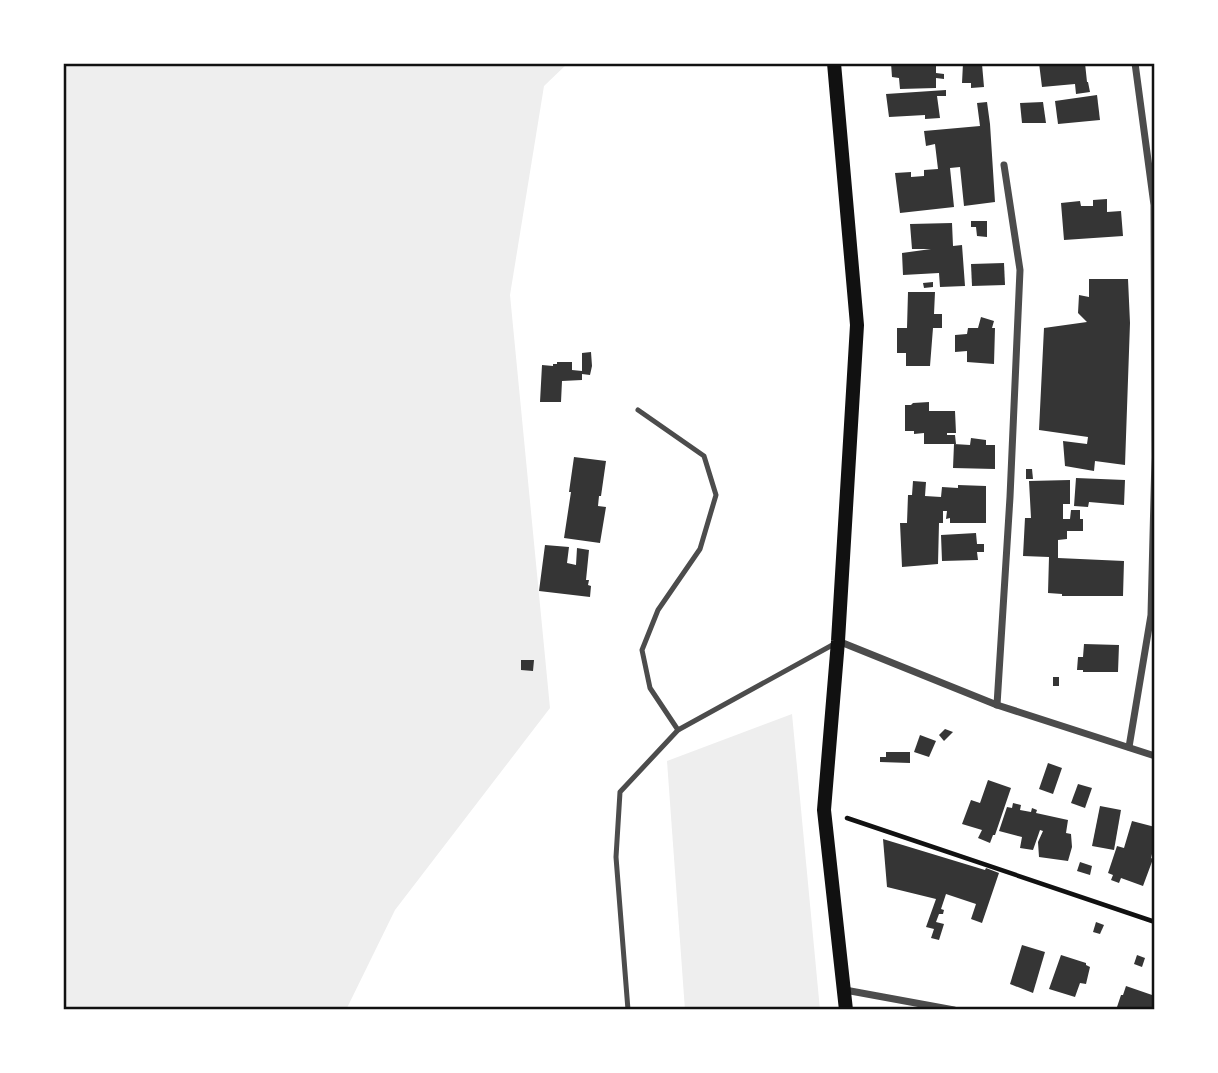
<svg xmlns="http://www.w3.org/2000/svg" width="1218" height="1073" font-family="'DejaVu Sans',sans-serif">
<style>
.green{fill:#eee}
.building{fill:#353535}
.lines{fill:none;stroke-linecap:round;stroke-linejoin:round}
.path{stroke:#111;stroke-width:4.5}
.service{stroke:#4c4c4c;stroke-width:5}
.minor{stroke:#4c4c4c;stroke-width:7}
.secondary{stroke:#111;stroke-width:14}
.neatline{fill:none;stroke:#111;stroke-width:2.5}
</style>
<rect width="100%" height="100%" fill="#fff"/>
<g class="green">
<polygon points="63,63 568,63 544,86 510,295 550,708 395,910 346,1010 63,1010"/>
<polygon points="792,714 820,1010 685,1010 667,761"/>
</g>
<g class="building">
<polygon points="891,63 936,63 936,73 944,74 944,79 936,78 936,88 900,89 899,78 892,77"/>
<polygon points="963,63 982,64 984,87 971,88 971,83 962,83"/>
<polygon points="1039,63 1085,63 1087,82 1088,82 1090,92 1076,94 1075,84 1042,87"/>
<polygon points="946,90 946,96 937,96 940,118 925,119 925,115 889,117 886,94"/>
<polygon points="1097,95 1100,120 1058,124 1055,101"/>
<polygon points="987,102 990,124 995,202 964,206 960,167 950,168 954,207 900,213 895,173 911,172 911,177 924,176 924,170 938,169 935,144 926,146 924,131 980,126 977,103"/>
<polygon points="1043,102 1046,123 1022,123 1020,103"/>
<polygon points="1107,199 1107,212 1121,211 1123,236 1064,240 1061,203 1080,201 1081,206 1093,206 1093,200"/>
<polygon points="971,221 987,221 987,237 977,236 976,227 971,227"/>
<polygon points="952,223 953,246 962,245 965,286 940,287 939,273 903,275 902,253 931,249 912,249 910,224"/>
<polygon points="1004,263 1005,285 972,286 971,264"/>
<polygon points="1089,279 1128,279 1130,323 1125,465 1095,461 1094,471 1065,466 1063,441 1087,444 1088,437 1039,430 1044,328 1087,322 1078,313 1079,295 1089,297"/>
<polygon points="933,282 933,287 924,288 923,283"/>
<polygon points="908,292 935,292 934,314 942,314 942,328 933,328 930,366 906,366 906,353 897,353 897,328 907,328"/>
<polygon points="981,317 994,321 992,328 995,328 994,364 967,362 967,351 955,352 955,335 967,334 968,328 978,328"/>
<polygon points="591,352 592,366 590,375 582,374 582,380 562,381 561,402 540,402 542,365 553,366 553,364 557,364 557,362 572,362 572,370 582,371 582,353"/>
<polygon points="929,402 929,411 955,411 956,433 947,433 947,435 955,435 956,444 924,444 924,433 914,434 914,431 905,431 905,405 911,405 913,403"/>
<polygon points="971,438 986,440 986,445 995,445 995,469 953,468 954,444 970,445"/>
<polygon points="574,457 606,461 601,496 599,496 598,506 606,507 600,543 564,538 571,492 569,492"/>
<polygon points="1026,469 1032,469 1033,479 1026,479"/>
<polygon points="1076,478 1125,480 1124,505 1089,502 1088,507 1074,506"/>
<polygon points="1070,480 1070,504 1063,504 1063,519 1070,519 1071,510 1080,510 1080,519 1083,519 1083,531 1067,531 1067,539 1058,540 1058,558 1124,561 1123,596 1062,596 1062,594 1048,593 1049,557 1023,556 1025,518 1031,518 1029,481"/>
<polygon points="913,481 926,482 925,496 941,497 942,487 958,488 958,485 986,486 986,523 950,523 950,518 946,519 947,511 943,511 943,523 939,523 938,564 902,567 900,523 907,523 908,495 912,495"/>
<polygon points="976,533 977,544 984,544 984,552 977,552 978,560 942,561 941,535"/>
<polygon points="545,545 569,547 567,563 576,565 577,548 589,550 586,580 589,580 588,585 591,586 590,597 539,591"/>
<polygon points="1084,644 1119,645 1118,672 1083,672 1083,670 1077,670 1078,657 1083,657"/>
<polygon points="521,660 534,660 533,671 521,670"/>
<rect x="1053" y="677" width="6" height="9"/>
<polygon points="945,729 953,732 944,741 939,735"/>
<polygon points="920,735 936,741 929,757 914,752"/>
<polygon points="886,752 910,752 910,763 880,762 880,757 886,757"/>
<polygon points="1048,763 1062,768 1053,794 1039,789"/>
<polygon points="988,780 1011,788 995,835 993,835 990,843 978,838 982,830 962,824 971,800 980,803"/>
<polygon points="1078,784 1092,788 1085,808 1071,803"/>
<polygon points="1013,803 1021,805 1020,810 1031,812 1032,808 1037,810 1036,813 1068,820 1066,833 1071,834 1072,847 1068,861 1039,857 1038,842 1043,831 1040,830 1033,850 1020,848 1022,837 999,831 1007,807 1012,808"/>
<polygon points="1100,806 1121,810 1114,850 1092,846"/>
<polygon points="1132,821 1155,827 1155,842 1151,858 1153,859 1143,886 1121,878 1119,883 1111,880 1113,875 1108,873 1117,846 1124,848"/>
<polygon points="883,839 985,870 986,868 999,873 982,923 971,919 976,904 946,894 941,909 944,910 943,914 939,914 936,922 944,924 939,940 931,938 934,929 926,927 936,899 887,887"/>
<polygon points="1080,862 1092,866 1090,875 1077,871"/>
<polygon points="1096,922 1104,925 1100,934 1093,932"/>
<polygon points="1022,945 1045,952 1033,993 1010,984"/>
<polygon points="1061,955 1086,963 1086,965 1090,967 1086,984 1080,983 1075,997 1049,989"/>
<polygon points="1137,955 1145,958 1142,967 1134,964"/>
<polygon points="1126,986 1155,996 1155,1010 1116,1010 1121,995 1123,995"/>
</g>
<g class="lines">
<polyline class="path" points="847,818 1155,922"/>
<g class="service">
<polyline points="638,410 704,456 716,495 700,549 658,610 642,650 650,688 678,730"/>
<polyline points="628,1010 616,857 620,792 678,730 836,643"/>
</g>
<g class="minor">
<polyline points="838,641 997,705 1155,756"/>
<polyline points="997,705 1010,497 1020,270 1004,165"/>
<polyline points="1129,747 1151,615 1155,457 1154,205 1135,63"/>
<polyline points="845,990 954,1010"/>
</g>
<polyline class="secondary" points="834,63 857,325 838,641 824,810 846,1010"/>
</g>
<rect width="1218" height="1073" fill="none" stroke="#ffffff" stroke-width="130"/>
<rect x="65" y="65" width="1088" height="943" class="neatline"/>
</svg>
